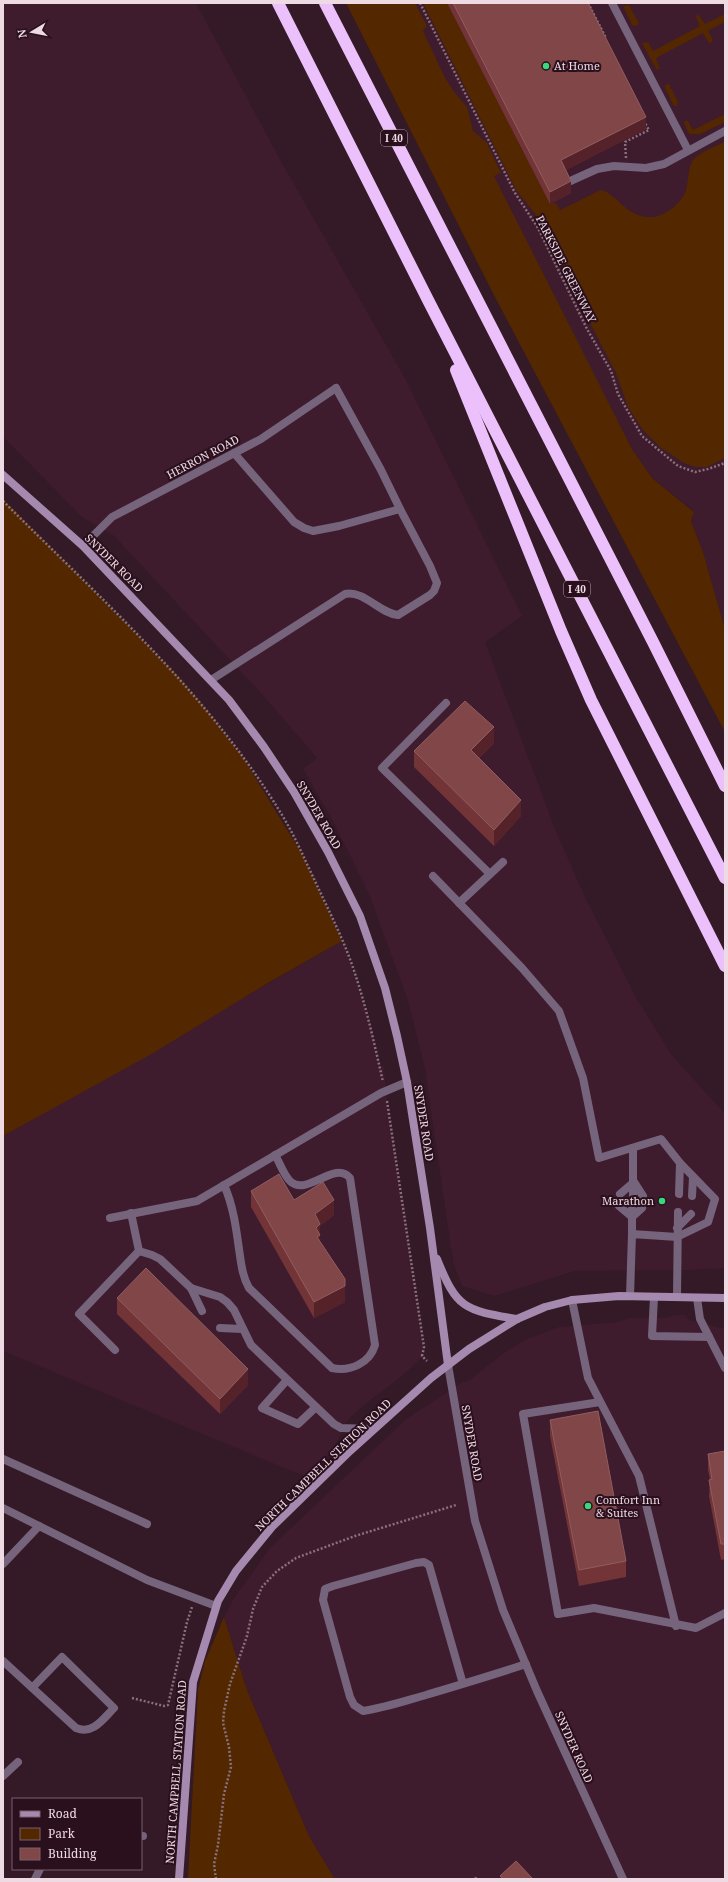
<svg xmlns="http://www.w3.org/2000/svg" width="728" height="1882" font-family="'Noto Serif',serif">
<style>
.built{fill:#3e1b2d}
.green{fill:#532700}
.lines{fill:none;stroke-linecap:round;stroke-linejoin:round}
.path{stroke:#89717c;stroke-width:2.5;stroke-dasharray:2 2;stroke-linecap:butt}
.lane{stroke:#76647c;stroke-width:8}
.street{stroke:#76647c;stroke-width:8}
.secondary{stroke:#a589af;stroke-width:8}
.highway{stroke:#ebc0fb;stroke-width:12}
.wall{fill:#723436}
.shaded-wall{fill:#542228}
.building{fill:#804648;stroke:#915d60}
.poi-dot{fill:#3bd77e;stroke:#2a0f1d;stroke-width:1.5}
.labels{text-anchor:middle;stroke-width:4;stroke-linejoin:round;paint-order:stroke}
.shield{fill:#2a0f1d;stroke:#b39da7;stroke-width:1}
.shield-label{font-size:10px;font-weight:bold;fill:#eedae2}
.poi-label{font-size:11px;fill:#eedae2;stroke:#2a0f1d;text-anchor:start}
.street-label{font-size:11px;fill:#eedae2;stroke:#2a0f1d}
</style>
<rect width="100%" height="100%" fill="#341926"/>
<g class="built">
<polygon points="3,3 196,3 282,163 406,380 522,616 485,642 555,829 586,899 637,999 671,1054 725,1114 725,1268 692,1270 575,1271 494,1296 462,1286 453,1262 425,1069 407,998 369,894 331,817 303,769 317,758 261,693 114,536 82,517 3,437"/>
<polygon points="405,3 725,3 725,629 703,552 691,521 694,511 652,478 632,449"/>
<polygon points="342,941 359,989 372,1029 380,1066 384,1066 387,1103 424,1349 421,1358 401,1377 365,1404 347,1421 333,1449 306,1477 3,1351 3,1136"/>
<polygon points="674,1315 684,1315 689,1320 725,1329 725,1879 335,1879 309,1836 247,1690 224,1617 234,1598 270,1548 406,1419 463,1382 468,1381 508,1350 525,1340 558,1327 617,1322 630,1318 667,1318"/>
</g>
<g class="green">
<polygon points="346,3 415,3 427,26 423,31 445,78 455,93 467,107 473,131 487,143 501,173 494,176 632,449 652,478 694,512 691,521 703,552 725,629 725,732 496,299"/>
<path d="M423,3H447L550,204L556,203L560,210L601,190C618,194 626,218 651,217C665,217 683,202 686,190C689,180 687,166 695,158C702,151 716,146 725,142V458L707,467H696L684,463L661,448L643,430L628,407L616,373L549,244L536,215L516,190Z"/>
<polygon points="629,5 639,23 637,26 632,25 624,8 624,6"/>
<polygon points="698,14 705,24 725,14 725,22 708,31 713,40 711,43 708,42 703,33 656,58 660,69 656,69 642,43 648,42 653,51 700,26 696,17"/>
<polygon points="669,84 678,102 677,106 674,106 665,88 665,85"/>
<polygon points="725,114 725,122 700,134 689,134 684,123 685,121 688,121 693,130"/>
<polygon points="3,499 179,677 206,709 244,759 302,854 342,941 268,983 150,1055 3,1136"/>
<polygon points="224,1617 247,1690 309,1836 335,1879 188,1879 198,1690 205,1661"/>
</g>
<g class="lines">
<g class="path">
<polyline points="420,3 515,193 538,228 587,329 611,371 618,394 642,436 678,466 695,472 708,469 725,463"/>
<polyline points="588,3 606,38"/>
<polyline points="626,158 625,142 649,130 645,123"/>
<path d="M3,501C103,601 212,697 285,820C296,839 305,860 315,881C327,907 341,934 351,962C365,1001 374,1042 383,1082"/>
<polyline points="387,1101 424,1347 422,1356 427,1361"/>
<polyline points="132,1698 164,1706 168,1705 187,1622 192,1607"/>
<polyline points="216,1879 214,1864 218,1845 224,1794 231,1767 229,1747 223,1723 224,1711 230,1684 247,1636 253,1609 262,1587 277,1571 296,1558 355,1536 456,1505"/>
</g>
<g class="lane">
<polyline points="612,3 688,150"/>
<polyline points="566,183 597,169 614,166 646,168 664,164 725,131"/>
<polyline points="336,388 381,470 400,509"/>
<path d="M211,680L345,594C364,590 379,613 398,615L430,595L434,591L437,583L430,566L400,509L339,526L313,531L304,528L294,522L234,453"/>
<polyline points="446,703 382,768 490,874"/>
<polyline points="433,876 522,968 559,1011 583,1078 599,1158 661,1139 680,1163 679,1194"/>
<polyline points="459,903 503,862"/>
<path d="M224,1185C233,1205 236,1227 239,1249C241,1262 242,1276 249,1288L332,1368C350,1372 370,1363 375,1345L350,1178C335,1160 308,1196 291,1182C284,1176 280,1163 275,1155"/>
<polyline points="620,1194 634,1182 643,1196"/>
<polyline points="633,1195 633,1148"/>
<polyline points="692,1196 693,1177"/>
<polyline points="619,1206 632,1217 642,1208"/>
<polyline points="131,1213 139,1251 152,1255 160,1259 191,1288 220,1297 227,1302 234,1310 251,1345 334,1424 341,1428 373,1429"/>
<polyline points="110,1218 197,1201 381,1093 407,1082"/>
<polyline points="677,1228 691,1214"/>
<polyline points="632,1234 632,1209"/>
<polyline points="191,1288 202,1311"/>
<polyline points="630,1296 632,1234 677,1237 708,1222 715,1199 680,1163"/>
<polyline points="654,1297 652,1336 709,1337"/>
<polyline points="677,1297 678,1212"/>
<polyline points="697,1298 700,1319 725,1368"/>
<polyline points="572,1300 588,1378 639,1476 676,1626"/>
<polyline points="220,1328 242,1329"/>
<polyline points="115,1350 79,1314 139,1251"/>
<polyline points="287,1380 262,1408 298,1424 316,1407"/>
<polyline points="600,1402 523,1414 558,1614 594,1608 696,1628 725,1613"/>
<polyline points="3,1459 147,1524"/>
<polyline points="3,1508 147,1580 216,1606"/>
<polyline points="3,1564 39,1526"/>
<path d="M3,1661L76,1728C93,1735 103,1719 114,1708L62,1657L32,1688"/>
<path d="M463,1684L429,1565L424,1562L416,1563L333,1586L325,1589L323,1600L350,1697L354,1705L363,1711C384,1708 405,1701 426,1695C459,1685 493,1675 526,1664"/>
</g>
<g class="street">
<polyline points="83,546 112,517 261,439 336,388"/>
<polyline points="448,1365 475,1521 503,1610 537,1691 623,1879"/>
<polyline points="3,1776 18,1762"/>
<polyline points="141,1836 143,1836"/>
<polyline points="35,1879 40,1869"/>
</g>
<g class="secondary">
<polyline points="3,475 83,546 229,700 264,747 294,792 328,852 360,916 385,988 397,1036 407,1082 430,1228 448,1365"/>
<path d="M437,1259C457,1309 464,1310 517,1319"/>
<polyline points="179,1879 193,1682 218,1601 236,1571 272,1527 350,1451 431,1378 469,1349 517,1319 545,1307 572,1300 619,1296 725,1298"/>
</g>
<g class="highway">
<polyline points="278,3 428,300 725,878"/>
<polyline points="325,3 653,642 725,786"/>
<polyline points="456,370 561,631 591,700 725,966"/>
</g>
</g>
<g class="wall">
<polygon points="447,3 588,3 646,129 566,170 571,193 550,204"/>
<polygon points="494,743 479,758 521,816 494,846 414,767 414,751"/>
<polygon points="251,1191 294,1200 334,1215 320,1226 320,1242 345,1279 345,1302 314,1318 251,1207"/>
<polygon points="117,1298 248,1385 220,1414 117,1314"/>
<polygon points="550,1420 626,1561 626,1577 579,1586 550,1436"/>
<polygon points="725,1451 725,1561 725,1559 721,1560 709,1496 710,1480 708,1470 708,1454"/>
</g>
<g class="shaded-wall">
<polygon points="646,117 646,129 561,173 561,160"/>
<polygon points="571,181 571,193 550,204 550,192"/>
<polygon points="494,727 494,743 471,766 471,750"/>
<polygon points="521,800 521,816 494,846 494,830"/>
<polygon points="334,1200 334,1215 320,1226 320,1251 316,1244 315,1214"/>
<polygon points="345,1286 345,1302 314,1318 314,1302"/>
<polygon points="248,1369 248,1385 220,1414 220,1399"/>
</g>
<g class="building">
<polygon points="453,3 588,3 646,117 561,160 571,181 550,192"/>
<polygon points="465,701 494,727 471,750 521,800 494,830 414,751"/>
<polygon points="279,1174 294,1200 323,1182 334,1200 315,1214 320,1224 316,1228 320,1235 317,1237 345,1279 345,1286 314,1302 251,1191"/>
<polygon points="146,1268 248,1369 220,1399 117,1298"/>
<polygon points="598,1411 626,1561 579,1570 550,1420"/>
<polygon points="725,1451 725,1545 725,1544 721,1544 709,1480 712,1479 708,1454"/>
<polygon points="516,1861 533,1879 503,1879 500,1876"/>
<polygon points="476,1877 478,1879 473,1879"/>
</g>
<g class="poi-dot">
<circle cx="546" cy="66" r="4"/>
<circle cx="662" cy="1201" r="4"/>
<circle cx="588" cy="1506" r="4"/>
</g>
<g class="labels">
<g class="shield">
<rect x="381" y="130" width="26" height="16" rx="3"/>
<rect x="564" y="581" width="26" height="16" rx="3"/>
</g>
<g class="shield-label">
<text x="394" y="142">I 40</text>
<text x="577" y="593">I 40</text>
</g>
<g class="poi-label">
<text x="554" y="70">At Home</text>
<text x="654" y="1205" text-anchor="end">Marathon</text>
<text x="596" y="1504">Comfort Inn<tspan x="596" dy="13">&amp; Suites</tspan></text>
</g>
<g class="street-label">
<text transform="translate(566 269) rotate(63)" y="4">PARKSIDE GREENWAY</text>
<text transform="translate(203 457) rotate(-28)" y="4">HERRON ROAD</text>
<text transform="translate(114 563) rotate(45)" y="4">SNYDER ROAD</text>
<text transform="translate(319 815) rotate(60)" y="4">SNYDER ROAD</text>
<text transform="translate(424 1123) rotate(81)" y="4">SNYDER ROAD</text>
<text transform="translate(472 1443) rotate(80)" y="4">SNYDER ROAD</text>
<text transform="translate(323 1465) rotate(-44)" y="4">NORTH CAMPBELL STATION ROAD</text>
<text transform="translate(574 1747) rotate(66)" y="4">SNYDER ROAD</text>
<text transform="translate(176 1772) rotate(-86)" y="4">NORTH CAMPBELL STATION ROAD</text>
</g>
</g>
<rect width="728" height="1882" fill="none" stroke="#eedae2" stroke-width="8"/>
<rect x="12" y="1798" width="130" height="72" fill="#2a0f1d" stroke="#78606c"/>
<rect x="20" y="1811" width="20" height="6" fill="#a589af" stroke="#78606c"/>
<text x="48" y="1818" font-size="12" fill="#eedae2">Road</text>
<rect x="20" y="1828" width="20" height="12" fill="#532700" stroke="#78606c"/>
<text x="48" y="1838" font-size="12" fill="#eedae2">Park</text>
<rect x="20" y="1848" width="20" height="12" fill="#804648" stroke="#78606c"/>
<text x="48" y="1858" font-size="12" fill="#eedae2">Building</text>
<g transform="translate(32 32) rotate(260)" stroke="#2a0f1d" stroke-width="3" paint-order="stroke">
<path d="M0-3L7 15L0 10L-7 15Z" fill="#eedae2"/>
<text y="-6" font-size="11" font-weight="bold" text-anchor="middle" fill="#eedae2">N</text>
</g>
</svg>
